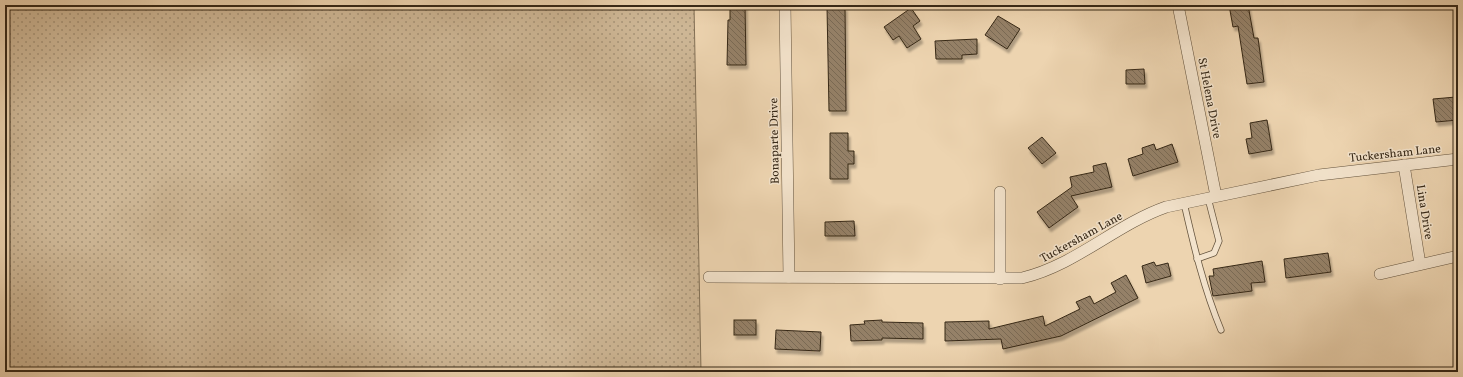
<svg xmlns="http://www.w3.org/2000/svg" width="1463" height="377" font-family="Vollkorn,serif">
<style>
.grass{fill:url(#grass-dots);stroke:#827056}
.building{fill:url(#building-back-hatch);stroke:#362817;filter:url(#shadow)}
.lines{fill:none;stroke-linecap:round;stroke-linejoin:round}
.service-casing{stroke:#64533d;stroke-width:7}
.minor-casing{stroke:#64533d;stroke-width:12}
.service{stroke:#f3e3cc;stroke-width:5.5}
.minor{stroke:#f3e3cc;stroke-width:11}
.labels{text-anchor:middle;stroke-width:3;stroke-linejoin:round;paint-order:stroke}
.street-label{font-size:12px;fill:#362817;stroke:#f3e3cc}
</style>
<defs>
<pattern id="grass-dots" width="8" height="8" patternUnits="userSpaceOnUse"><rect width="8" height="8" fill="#ceb796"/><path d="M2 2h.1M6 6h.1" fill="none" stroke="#a89579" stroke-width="1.8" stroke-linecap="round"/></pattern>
<pattern id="building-back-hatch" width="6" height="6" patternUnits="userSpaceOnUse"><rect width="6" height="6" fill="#958167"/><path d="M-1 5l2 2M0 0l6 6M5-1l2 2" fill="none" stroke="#7a6a54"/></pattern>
<filter id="shadow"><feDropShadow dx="2" dy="4" stdDeviation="1" flood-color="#0004"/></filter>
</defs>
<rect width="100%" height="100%" fill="#edd4b0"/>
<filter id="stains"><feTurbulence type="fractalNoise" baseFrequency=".005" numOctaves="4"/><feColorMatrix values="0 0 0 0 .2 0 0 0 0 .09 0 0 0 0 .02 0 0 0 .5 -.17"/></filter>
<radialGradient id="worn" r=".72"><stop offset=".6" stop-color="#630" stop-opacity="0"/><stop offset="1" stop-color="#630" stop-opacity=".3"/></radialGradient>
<polygon class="grass" points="5,5 694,5 701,372 5,372"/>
<g class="building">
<polygon points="730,5 745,5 746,65 727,65 728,20 730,20"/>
<polygon points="1229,5 1248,5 1254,38 1258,38 1264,82 1247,84 1238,26 1233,27"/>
<polygon points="827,7 845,7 846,111 829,111"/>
<polygon points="911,8 920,21 913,26 921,39 907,48 899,36 893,40 884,27"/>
<polygon points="998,16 1020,29 1007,49 985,35"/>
<polygon points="977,39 977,54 962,55 962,59 936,59 935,41"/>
<polygon points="1144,69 1145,84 1126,84 1126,70"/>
<polygon points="1456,97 1458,120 1436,122 1433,99"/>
<polygon points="1267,120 1272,150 1249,154 1246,139 1252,138 1250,123"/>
<polygon points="830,133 848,133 848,151 854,151 854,164 848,164 848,179 830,179"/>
<polygon points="1042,137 1056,153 1042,164 1028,148"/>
<polygon points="1154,144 1156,150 1172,144 1178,162 1133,176 1128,159 1143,154 1142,148"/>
<polygon points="1106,163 1112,187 1071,196 1078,207 1049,228 1037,212 1072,187 1070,177 1094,172 1093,166"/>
<polygon points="854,221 855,236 825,236 825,222"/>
<polygon points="1328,253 1331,272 1286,278 1284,259"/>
<polygon points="1262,261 1265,282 1251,283 1252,291 1213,296 1209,276 1214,276 1213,269"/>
<polygon points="1154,262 1156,266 1168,263 1171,276 1146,283 1142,266"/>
<polygon points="1126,275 1138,298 1061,336 1003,349 1001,339 945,341 945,322 989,321 989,329 1043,316 1045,326 1080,309 1076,302 1090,296 1094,304 1116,292 1111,283"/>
<rect x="734" y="320" width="22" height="15"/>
<polygon points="882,320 882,322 923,323 923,339 882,338 882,340 851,341 850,325 865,324 864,321"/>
<polygon points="776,330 821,332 820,351 775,349"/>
</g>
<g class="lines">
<g class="service-casing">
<g id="service">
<path d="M1184,203C1194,247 1204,289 1221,330"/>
<polyline points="1197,259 1214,253 1219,241 1208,198"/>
</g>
</g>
<g class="minor-casing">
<g id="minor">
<polyline points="785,5 789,277"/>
<polyline points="1178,5 1216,196"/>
<polyline points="1404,165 1420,264"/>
<polyline points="1380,274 1458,256"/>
<path d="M709,277L1022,278C1076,265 1115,225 1166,207L1319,175L1458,159"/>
<polyline points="1000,279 1000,192"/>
</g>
</g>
<use href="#service" class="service"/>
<use href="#minor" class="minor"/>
</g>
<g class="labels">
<g class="street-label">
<text transform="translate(1210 98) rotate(79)" y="4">St Helena Drive</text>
<text transform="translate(774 141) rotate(-91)" y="4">Bonaparte Drive</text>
<text transform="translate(1395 153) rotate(-6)" y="4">Tuckersham Lane</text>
<text transform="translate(1425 212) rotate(81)" y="4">Lina Drive</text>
<text transform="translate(1081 237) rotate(-29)" y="4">Tuckersham Lane</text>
</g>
</g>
<rect width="1463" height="377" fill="none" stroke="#edd4b0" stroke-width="20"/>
<rect x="6" y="6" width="1451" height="365" fill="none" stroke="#362817" stroke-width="2"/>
<rect x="10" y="10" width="1443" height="357" fill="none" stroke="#362817"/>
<rect width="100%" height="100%" filter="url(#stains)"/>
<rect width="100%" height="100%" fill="url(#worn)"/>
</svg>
